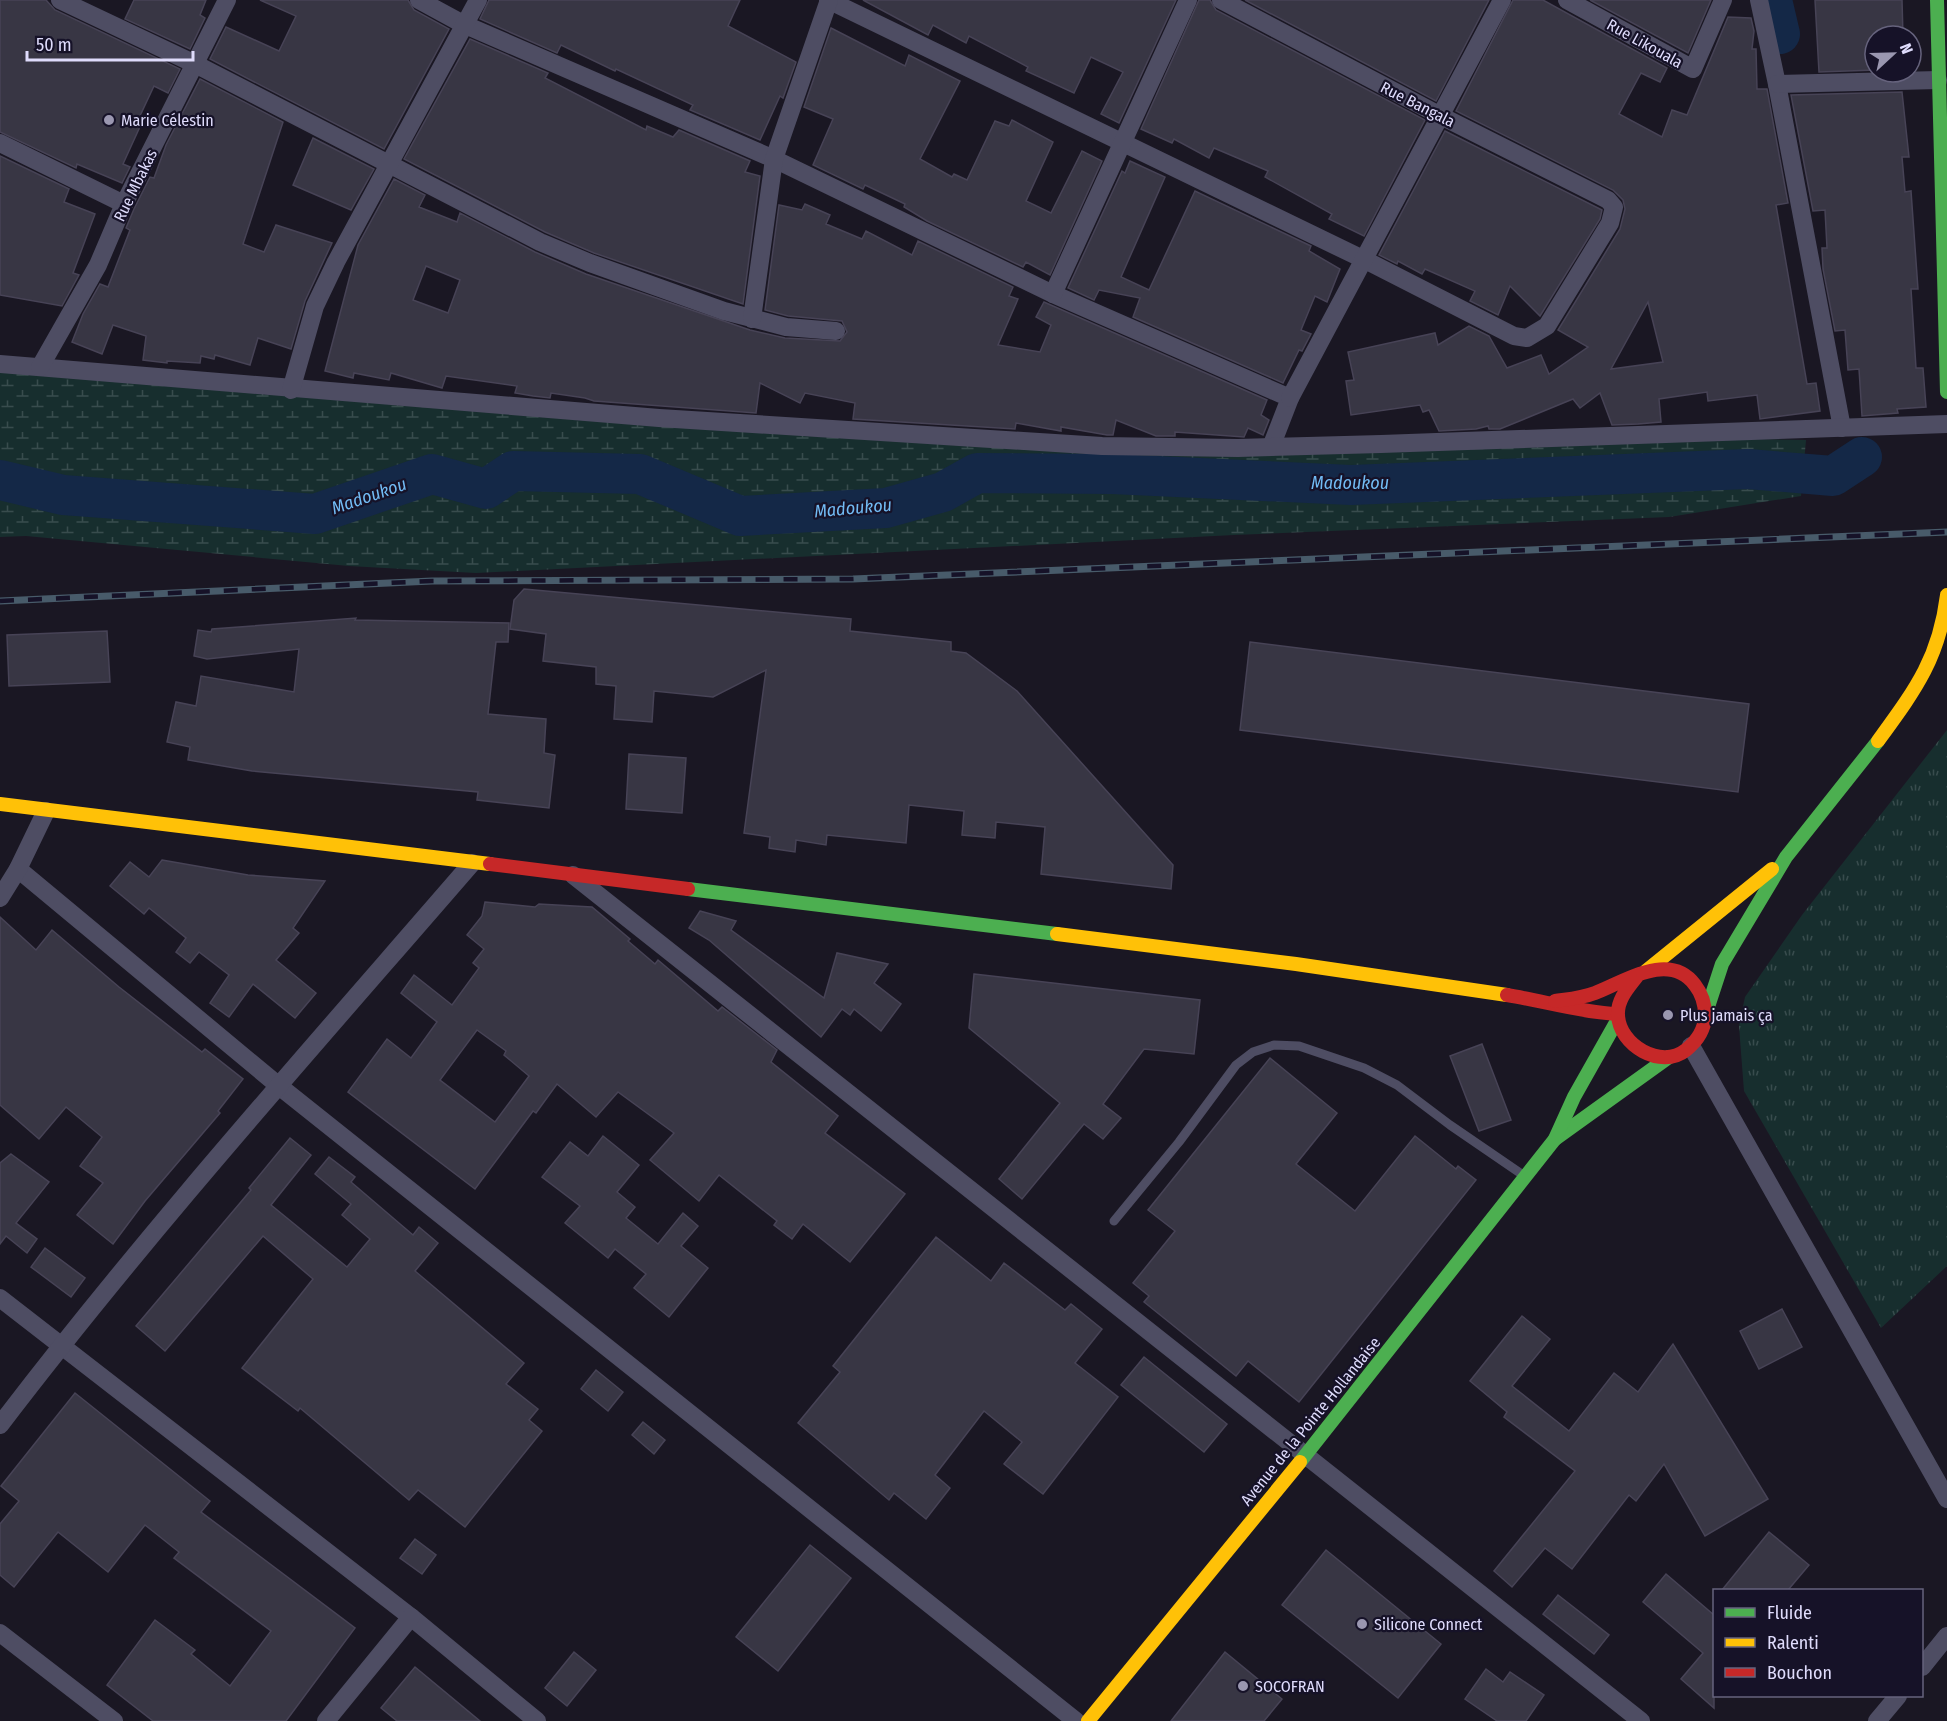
<svg xmlns="http://www.w3.org/2000/svg" width="1947" height="1721" font-family="'Fira Sans Condensed',sans-serif">
<style>
.grass{fill:url(#grass-tufts)}
.wetland{fill:url(#wetland-marsh)}
.lines{fill:none;stroke-linecap:round;stroke-linejoin:round}
.river{stroke:#142847;stroke-width:40}
.building{fill:#383644;stroke:#474356;stroke-width:1.5;fill-rule:evenodd}
.lane{stroke:#4e4d63;stroke-width:9}
.street{stroke:#4e4d63;stroke-width:18}
.fast{stroke:#4caf50;stroke-width:14}
.slow{stroke:#ffc107;stroke-width:14}
.jam{stroke:#c62828;stroke-width:14}
.rail-casing{stroke:#485b6a;stroke-width:7}
.rail{stroke:#161228;stroke-width:4.5;stroke-dasharray:14;stroke-linecap:butt}
.poi-dot{fill:#9a97b0;stroke:#161228;stroke-width:2}
.labels{text-anchor:middle;stroke-width:4.5;stroke-linejoin:round;paint-order:stroke}
.street-label{font-size:16px;fill:#dfdcfc;stroke:#161228}
.poi-label{font-size:16px;fill:#dfdcfc;stroke:#161228;text-anchor:start}
.water-label{font-size:18px;font-style:italic;fill:#72bbf4;stroke:#161228}
</style>
<defs>
<pattern id="grass-tufts" width="24" height="20" patternUnits="userSpaceOnUse" patternTransform="scale(1.5)"><rect width="24" height="20" fill="#172e2e"/><path d="M3 7l-1-3M5 7V3M7 7l1-3M15 17l-1-3M17 17v-4M19 17l1-3" fill="none" stroke="#384c4d"/></pattern>
<pattern id="wetland-marsh" width="20" height="14" patternUnits="userSpaceOnUse" patternTransform="scale(1.5)"><rect width="20" height="14" fill="#172e2e"/><path d="M1 5h8M5 5V1M11 12h8M15 12V8" fill="none" stroke="#384c4d"/></pattern>
</defs>
<rect width="100%" height="100%" fill="#1a1723"/>
<polygon class="grass" points="1947,730 1947,1266 1881,1328 1744,1091 1739,1026 1745,997 1802,915"/>
<polygon class="wetland" points="0,364 1102,446 1609,437 1806,440 1801,496 1669,517 1234,535 476,573 349,566 26,536 0,537"/>
<g class="lines">
<g class="river">
<polyline points="1772,0 1780,34"/>
<polyline points="0,480 63,495 315,514 432,474 486,489 513,471 640,474 740,516 886,508 943,492 977,473 1112,474 1351,485 1748,469 1833,476 1862,457"/>
</g>
</g>
<g class="building">
<polygon points="0,0 46,0 55,10 180,69 168,93 154,86 139,118 143,120 123,164 130,167 122,183 77,164 76,168 0,132"/>
<polygon points="134,0 206,0 200,15 205,18 190,49 125,19"/>
<polygon points="260,0 408,0 414,10 449,29 384,149 210,59 226,27 279,51 296,16"/>
<polygon points="489,0 740,0 728,26 796,62 783,98 780,96 760,140 690,110 693,105 616,69 615,71 561,45 557,53 480,19"/>
<polygon points="863,0 1176,0 1119,123 1101,114 1123,72 1091,57 1074,93 1026,71 1028,67 969,36 966,43 933,25 928,35"/>
<polygon points="1199,0 1210,0 1216,10 1425,120 1364,236 1329,219 1332,214 1265,177 1268,171 1214,148 1209,158 1174,139 1172,143 1141,129"/>
<polygon points="1245,0 1489,0 1436,101"/>
<path d="M1513,0H1543L1667,68L1660,82L1641,73L1619,114L1662,137L1672,110L1687,115L1728,17L1751,18L1754,31L1752,49H1756L1757,89H1767L1788,203L1776,205L1807,384L1816,383L1820,411L1760,419L1757,395L1708,401L1707,392L1659,399L1661,422L1638,424L1612,425L1600,393L1580,408L1573,399L1500,429H1489L1488,426L1476,429L1439,431L1429,410L1423,412L1420,405L1351,415L1346,381L1354,380L1348,352L1435,333L1438,345L1469,326L1489,336L1507,368L1541,355L1549,374L1588,347L1558,330L1620,229L1625,209L1623,200L1613,190L1456,111ZM1648,302L1663,362L1611,369Z"/>
<polygon points="1590,0 1711,0 1688,53"/>
<polygon points="1815,0 1902,0 1903,36 1875,36 1875,70 1819,72"/>
<polygon points="831,28 905,66 909,55 960,81 920,159 952,177 954,174 967,180 995,121 1009,126 1012,120 1053,142 1026,201 1051,213 1082,151 1102,161 1050,275 1026,262 1023,267 927,221 904,207 905,204 865,185 863,189 813,165 833,119 804,107"/>
<polygon points="470,39 548,73 545,78 646,130 647,126 673,137 679,130 750,161 745,172 760,176 743,304 594,253 545,232 404,159"/>
<polygon points="200,79 283,122 243,244 264,252 276,225 332,243 305,301 291,349 258,338 250,365 215,355 214,359 201,356 200,363 167,361 167,363 143,360 146,336 113,325 102,354 72,342 83,314 100,284 108,287 130,230 126,228 134,209 150,177 154,178 166,145"/>
<polygon points="1902,92 1909,157 1902,157 1905,192 1911,191 1918,289 1911,289 1916,368 1923,368 1926,407 1897,409 1898,413 1862,416 1859,369 1848,370 1845,330 1835,331 1823,269 1822,248 1827,248 1825,210 1813,211 1791,95"/>
<polygon points="1445,131 1602,210 1600,219 1540,316 1510,286 1498,315 1470,301 1475,291 1425,269 1422,274 1398,261 1397,264 1379,255"/>
<polygon points="313,138 374,169 351,210 293,185"/>
<polygon points="0,156 69,189 64,202 95,214 73,273 79,275 62,306 0,295"/>
<polygon points="1130,161 1165,177 1121,277 1149,290 1195,191 1311,246 1309,251 1340,269 1327,302 1315,296 1301,330 1311,334 1302,351 1299,350 1283,383 1133,317 1140,298 1099,290 1094,300 1068,288 1122,171 1125,173"/>
<path d="M394,179L425,195L419,207L457,222L460,213L535,252L586,274L750,330L785,338L840,341L847,332L842,321L788,316L765,310L779,205L802,210L805,204L830,215L826,224L862,239L866,231L912,255L918,241L1013,287L1009,296L1018,299L998,345L1040,352L1051,325L1036,317L1044,302L1267,400L1261,415L1269,420L1263,435L1248,428L1244,437L1175,432V436H1156L1116,420L1113,435H1107L1061,427V431L1016,423L1015,429L853,419L855,403L805,393L800,403L760,383L756,413L594,401L585,398L551,393L550,398L533,396L515,393L517,386L446,376L442,388L391,373L389,380L354,373L353,378L325,371L358,245ZM426,266L460,280L448,313L413,300Z"/>
<polygon points="524,589 851,619 850,631 951,642 951,651 966,653 1017,691 1173,865 1171,889 1041,874 1045,827 996,822 995,838 962,835 964,811 909,805 906,843 827,835 826,845 796,840 795,852 769,848 770,837 744,833 766,670 713,697 654,691 652,722 614,719 616,686 596,684 596,667 543,661 546,634 510,629 514,600"/>
<polygon points="356,618 355,620 509,623 508,642 496,642 488,714 546,719 544,753 555,755 549,808 477,800 478,792 252,771 188,760 190,747 167,742 176,702 196,706 201,676 294,692 299,649 207,659 194,656 198,630 211,632 212,629"/>
<polygon points="107,631 110,682 9,686 7,635"/>
<polygon points="1250,642 1749,704 1738,792 1240,730"/>
<polygon points="629,754 686,758 682,813 626,809"/>
<polygon points="162,860 248,875 325,881 293,928 299,933 276,960 316,993 295,1018 253,984 229,1017 210,1003 229,975 199,952 190,963 176,952 186,938 149,908 144,914 110,886 130,862 149,877"/>
<path d="M485,902L535,907L539,904L592,907L630,939L628,941L655,964L658,960L718,1011L722,1007L777,1050L771,1062L838,1116L825,1133L905,1194L850,1262L803,1224L792,1239L774,1225L777,1221L719,1175L699,1201L650,1160L674,1133L618,1092L596,1117L557,1084L536,1113L533,1111L475,1189L348,1092L387,1039L411,1058L437,1022L401,993L414,975L452,1005L479,968L473,963L484,949L467,935L482,916ZM477,1030L506,1051L504,1055L529,1076L495,1122L440,1080Z"/>
<polygon points="700,911 736,921 731,930 824,998 837,953 888,964 874,983 901,1004 881,1031 854,1009 850,1015 842,1009 821,1037 709,940 689,928"/>
<polygon points="0,917 36,950 52,930 119,987 202,1052 205,1049 243,1079 218,1111 220,1113 145,1201 113,1244 77,1215 103,1183 80,1166 102,1137 66,1107 39,1139 0,1105"/>
<polygon points="974,974 1200,1000 1194,1054 1144,1049 1103,1104 1121,1118 1103,1139 1084,1124 1022,1199 999,1179 1060,1103 969,1028"/>
<polygon points="1482,1044 1511,1120 1479,1131 1450,1056"/>
<polygon points="1270,1058 1337,1113 1296,1164 1355,1211 1415,1136 1456,1169 1458,1166 1476,1180 1299,1402 1248,1361 1236,1376 1144,1302 1149,1296 1133,1283 1175,1231 1148,1210"/>
<polygon points="603,1136 639,1165 617,1192 635,1207 626,1218 658,1244 683,1213 698,1226 681,1246 708,1268 669,1317 634,1288 646,1274 615,1249 608,1258 565,1223 580,1206 542,1177 570,1142 588,1156"/>
<polygon points="290,1138 311,1155 271,1205 347,1267 370,1239 342,1215 351,1204 315,1174 329,1157 355,1177 351,1182 413,1235 419,1227 438,1243 415,1271 524,1363 506,1384 538,1409 529,1420 542,1431 465,1527 418,1490 409,1500 300,1408 298,1411 242,1368 313,1279 263,1236 165,1351 136,1326 251,1190 249,1188"/>
<polygon points="11,1154 49,1182 16,1223 37,1239 27,1253 6,1236 0,1244 0,1163"/>
<polygon points="936,1237 991,1281 1004,1263 1065,1310 1071,1304 1102,1329 1075,1363 1118,1397 1043,1494 1004,1464 1022,1442 984,1411 935,1475 950,1488 926,1519 894,1493 889,1500 798,1423 840,1372 833,1366"/>
<polygon points="45,1248 85,1278 71,1297 31,1267"/>
<polygon points="1782,1309 1802,1347 1759,1369 1740,1331"/>
<polygon points="1522,1316 1550,1339 1512,1386 1569,1431 1614,1373 1638,1392 1673,1344 1768,1499 1705,1536 1664,1464 1636,1501 1629,1495 1572,1569 1545,1548 1512,1587 1494,1571 1575,1471 1504,1417 1507,1412 1470,1381"/>
<polygon points="1144,1357 1227,1424 1204,1452 1121,1385"/>
<polygon points="596,1370 623,1392 608,1411 581,1389"/>
<polygon points="75,1393 210,1501 201,1512 355,1628 286,1721 153,1721 107,1685 155,1620 195,1650 191,1654 230,1686 271,1631 174,1558 179,1552 145,1525 108,1572 58,1532 14,1587 0,1575 0,1524 19,1501 1,1486"/>
<polygon points="643,1422 665,1440 654,1454 632,1435"/>
<polygon points="1769,1532 1809,1565 1788,1590 1722,1590"/>
<polygon points="415,1539 436,1555 422,1574 400,1558"/>
<polygon points="810,1545 851,1578 778,1671 736,1637"/>
<polygon points="1326,1550 1441,1644 1398,1698 1282,1605"/>
<polygon points="1666,1574 1714,1615 1714,1708 1681,1679 1703,1653 1643,1602"/>
<polygon points="1558,1595 1609,1635 1594,1654 1543,1614"/>
<polygon points="574,1652 596,1670 567,1706 545,1688"/>
<polygon points="1225,1652 1282,1699 1264,1721 1171,1721"/>
<polygon points="415,1667 480,1721 397,1721 381,1708"/>
<polygon points="1486,1669 1503,1682 1510,1672 1544,1695 1526,1721 1497,1721 1465,1699"/>
</g>
<g class="lines">
<polyline class="lane" points="1114,1221 1179,1142 1236,1065 1253,1052 1274,1045 1299,1046 1364,1068 1397,1085 1450,1125 1523,1175"/>
<g class="street">
<polyline points="60,0 195,64 540,242 590,263 724,311 786,327 836,331"/>
<polyline points="419,0 463,24 774,159 1053,294 1290,398 1271,447"/>
<polyline points="828,0 1363,259 1514,336 1527,338 1547,326 1610,223 1614,207 1608,200 1439,115 1221,0"/>
<polyline points="1567,0 1693,69 1723,0"/>
<polyline points="1759,0 1777,84 1842,428"/>
<polyline points="1777,84 1938,80"/>
<polyline points="0,143 124,204"/>
<polyline points="1053,294 1188,0"/>
<polyline points="752,319 774,159 829,0"/>
<polyline points="0,364 659,418 1102,446 1238,448 1381,444 1947,424"/>
<polyline points="40,367 98,265 124,204 227,0"/>
<polyline points="291,390 315,306 336,262 478,0"/>
<polyline points="1290,398 1502,0"/>
<polyline points="18,869 279,1086 1076,1721"/>
<path d="M573,875C930,1155 1283,1441 1641,1721"/>
<polyline points="0,898 18,869 46,811"/>
<polyline points="1691,1046 1947,1499"/>
<polyline points="0,1298 411,1617 537,1721"/>
<path d="M0,1425C148,1231 312,1048 472,863"/>
<polyline points="0,1633 114,1721"/>
<polyline points="1922,1667 1947,1636"/>
<polyline points="326,1721 411,1617"/>
<polyline points="1877,1721 1898,1696"/>
</g>
<g class="fast">
<polyline points="1937,0 1947,392"/>
<polyline points="688,889 1057,934"/>
<polyline points="1705,1016 1722,964 1786,857 1878,741"/>
<polyline points="1555,1139 1669,1057"/>
<polyline points="1300,1462 1555,1139 1574,1097 1618,1019"/>
</g>
<g class="slow">
<path d="M1878,741C1915,690 1939,659 1947,595"/>
<polyline points="0,804 490,864"/>
<polyline points="1057,934 1296,964 1507,995"/>
<polyline points="1646,971 1772,869"/>
<polyline points="1088,1721 1300,1462"/>
</g>
<g class="jam">
<polyline points="490,864 688,889"/>
<path d="M1507,995C1544,1001 1579,1012 1617,1014"/>
<path d="M1555,1001C1569,999 1582,998 1595,993C1625,981 1670,951 1695,985C1702,994 1705,1004 1705,1015C1705,1029 1697,1041 1686,1050C1661,1070 1619,1045 1618,1015C1617,999 1629,987 1638,975"/>
</g>
<g class="rail-casing">
<polyline id="rail" points="0,601 432,581 853,579 1947,532"/>
</g>
<use href="#rail" class="rail"/>
</g>
<g class="poi-dot">
<circle cx="109" cy="120" r="6"/>
<circle cx="1668" cy="1015" r="6"/>
<circle cx="1362" cy="1624" r="6"/>
<circle cx="1243" cy="1686" r="6"/>
</g>
<g class="labels">
<g class="street-label">
<text transform="translate(1645 43) rotate(29)" y="6">Rue Likouala</text>
<text transform="translate(1418 104) rotate(27)" y="6">Rue Bangala</text>
<text transform="translate(135 185) rotate(-64)" y="6">Rue Mbakas</text>
<text transform="translate(1310 1421) rotate(-51)" y="6">Avenue de la Pointe Hollandaise</text>
</g>
<g class="poi-label">
<text x="121" y="126">Marie Célestin</text>
<text x="1680" y="1021">Plus jamais ça</text>
<text x="1374" y="1630">Silicone Connect</text>
<text x="1255" y="1692">SOCOFRAN</text>
</g>
<g class="water-label">
<text x="1350" y="489">Madoukou</text>
<text transform="translate(369 496) rotate(-19)" y="6">Madoukou</text>
<text transform="translate(853 508) rotate(-5)" y="6">Madoukou</text>
</g>
</g>
<rect x="1713" y="1589" width="210" height="108" fill="#161228" stroke="#66637d" stroke-width="1.5"/>
<rect x="1725" y="1608" width="30" height="9" fill="#4caf50" stroke="#66637d" stroke-width="1.5"/>
<text x="1767" y="1619" font-size="18" fill="#dfdcfc">Fluide</text>
<rect x="1725" y="1638" width="30" height="9" fill="#ffc107" stroke="#66637d" stroke-width="1.5"/>
<text x="1767" y="1649" font-size="18" fill="#dfdcfc">Ralenti</text>
<rect x="1725" y="1668" width="30" height="9" fill="#c62828" stroke="#66637d" stroke-width="1.5"/>
<text x="1767" y="1679" font-size="18" fill="#dfdcfc">Bouchon</text>
<g transform="translate(1893 54) rotate(68)"><circle r="28" fill="#161228" stroke="#66637d" stroke-width="1.5"/>
<path d="M0-4.5L10 22L0 15L-10 22Z" fill="#9a97b0"/>
<text y="-9" font-size="16" font-weight="bold" text-anchor="middle" fill="#dfdcfc">N</text>
</g>
<path d="M27 51v9h166v-9" fill="none" stroke="#dfdcfc" stroke-width="3"/>
<text x="36" y="51" font-size="18" fill="#dfdcfc" stroke="#161228" stroke-width="4.5" paint-order="stroke">50 m</text>
</svg>
